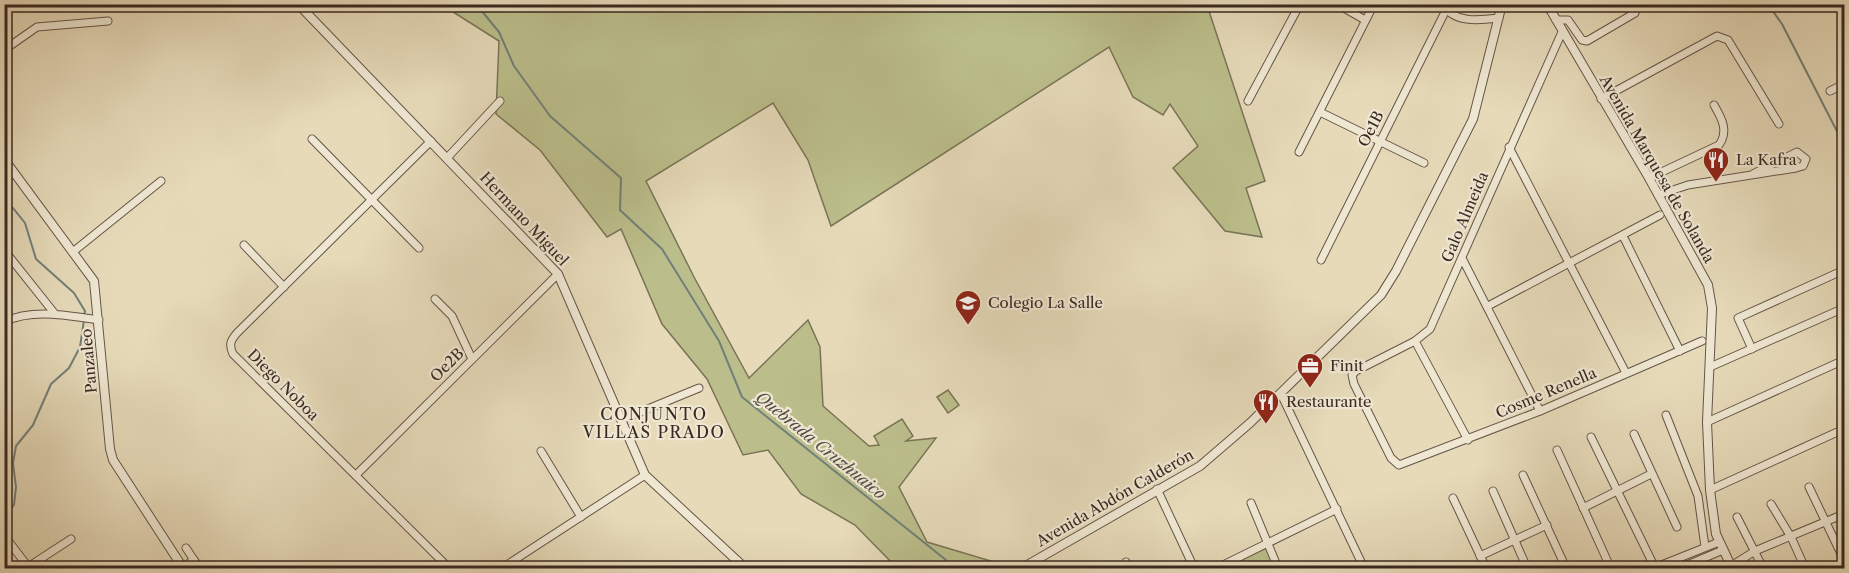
<svg xmlns="http://www.w3.org/2000/svg" width="1849" height="573" font-family="'Libre Caslon Text',serif">
<style>
.green{fill:#bbbe8b;stroke:#7a7456;stroke-width:1.5}
.lines{fill:none;stroke-linecap:round;stroke-linejoin:round}
.stream{stroke:#718078;stroke-width:2}
.minor-casing{stroke:#655548;stroke-width:9}
.tertiary-casing{stroke:#655548;stroke-width:10}
.minor{stroke:#efe7d2;stroke-width:7}
.tertiary{stroke:#efe7d2;stroke-width:8}
.labels{text-anchor:middle;stroke-width:4.5;stroke-linejoin:round;paint-order:stroke}
.street-label{font-size:15px;fill:#3a2922;stroke:#efe7d2}
.poi-label{font-size:15px;fill:#3a2922;stroke:#efe7d2;text-anchor:start}
.neighbourhood-label{font-size:16px;letter-spacing:1.5px;fill:#3a2922;stroke:#efe7d2}
.water-label{font-size:16px;font-style:italic;fill:#514d46;stroke:#efe7d2}
</style>
<rect width="100%" height="100%" fill="#e6dab9"/>
<filter id="stains"><feTurbulence type="fractalNoise" baseFrequency=".00333" numOctaves="4"/><feColorMatrix values="0 0 0 0 .2 0 0 0 0 .09 0 0 0 0 .02 0 0 0 .5 -.17"/></filter>
<radialGradient id="worn" r=".72"><stop offset=".6" stop-color="#630" stop-opacity="0"/><stop offset="1" stop-color="#630" stop-opacity=".3"/></radialGradient>
<g class="green">
<polygon points="442,5 1207,5 1265,181 1246,188 1262,237 1225,231 1173,168 1198,146 1170,104 1163,115 1133,97 1109,47 831,226 808,160 773,103 646,181 694,277 749,378 808,320 820,347 823,406 869,446 879,445 874,436 902,419 913,436 906,441 936,438 899,487 927,542 991,561 983,568 897,568 855,525 801,494 768,450 743,455 707,379 662,324 621,229 607,237 540,150 496,114 499,41"/>
<polygon points="948,390 959,405 948,413 937,397"/>
<polygon points="1266,545 1278,568 1217,568"/>
</g>
<g class="lines">
<g class="stream">
<polyline points="476,4 499,32 514,66 550,116 621,178 620,210 662,249 719,341 742,397 956,568"/>
<polyline points="1768,4 1782,24 1844,145"/>
<polyline points="4,203 13,208 25,223 36,259 74,293 85,311 84,316"/>
<polyline points="4,518 14,505 16,487 13,463 16,446 33,425 51,384 69,368 80,347 84,320"/>
</g>
<g class="minor-casing">
<g id="minor">
<polyline points="1337,4 1365,20"/>
<path d="M1443,4C1453,24 1481,20 1499,18"/>
<polyline points="1556,20 1568,20 1582,40 1587,41 1635,13 1637,4"/>
<polyline points="1562,32 1430,329 1415,341 1356,371 1352,375 1354,384 1391,458 1399,465 1540,411 1702,341"/>
<polyline points="4,50 37,27 108,21"/>
<polyline points="1830,91 1844,84"/>
<polyline points="1601,99 1717,36 1728,40 1779,124"/>
<polyline points="1248,101 1300,4"/>
<polyline points="1320,112 1424,163"/>
<polyline points="312,139 419,248"/>
<path d="M431,141L237,333C230,341 229,345 233,354L449,568"/>
<polyline points="1509,147 1626,373"/>
<polyline points="1299,152 1374,4"/>
<polyline points="447,158 500,101"/>
<path d="M1649,178L1719,145C1729,131 1722,119 1714,105"/>
<polyline points="1658,195 1688,185 1796,168 1803,166 1806,159 1797,152 1753,174"/>
<polyline points="1623,236 1680,351"/>
<polyline points="244,245 284,287"/>
<polyline points="4,250 55,314"/>
<polyline points="74,251 161,181"/>
<polyline points="1321,260 1446,10"/>
<polyline points="1463,260 1540,411"/>
<polyline points="435,299 452,316 472,359"/>
<polyline points="1488,306 1660,215"/>
<path d="M4,322C33,308 69,316 99,320"/>
<polyline points="1415,341 1468,440"/>
<polyline points="1752,349 1738,318 1844,270"/>
<polyline points="1710,367 1844,308"/>
<polyline points="1281,394 1364,568"/>
<polyline points="1666,415 1698,496 1705,547"/>
<polyline points="621,420 699,388"/>
<polyline points="1707,422 1844,360"/>
<polyline points="1634,434 1677,527"/>
<polyline points="1591,437 1655,568"/>
<polyline points="1557,450 1607,560"/>
<polyline points="541,451 581,517"/>
<polyline points="356,475 558,274"/>
<polyline points="1523,475 1566,568"/>
<polyline points="1809,487 1844,560"/>
<polyline points="1157,489 1194,568"/>
<polyline points="1710,490 1844,429"/>
<polyline points="1493,491 1527,568"/>
<polyline points="1453,498 1486,568"/>
<polyline points="1251,503 1278,568"/>
<polyline points="1771,504 1791,537 1805,568"/>
<polyline points="1583,508 1651,474"/>
<polyline points="1737,517 1763,568"/>
<polyline points="6,538 29,568"/>
<polyline points="186,548 194,560"/>
<polyline points="1480,556 1547,525"/>
<polyline points="1126,562 1129,568"/>
<polyline points="1731,566 1755,551 1844,514"/>
<polyline points="28,567 71,539"/>
<polyline points="183,567 194,560 200,568"/>
<polyline points="502,568 645,475"/>
<polyline points="1217,568 1337,509"/>
<polyline points="1654,568 1719,542"/>
<polyline points="1680,568 1723,550"/>
</g>
</g>
<g class="tertiary-casing">
<g id="tertiary">
<polyline points="298,4 558,274 645,475 745,568"/>
<polyline points="1547,4 1649,178 1708,285 1712,308 1707,422 1710,490 1716,534 1732,568"/>
<polyline points="4,159 94,281 110,449 113,460 183,568"/>
<polyline points="1022,568 1200,466 1250,423 1381,295 1396,271 1473,119 1502,4"/>
</g>
</g>
<use href="#minor" class="minor"/>
<use href="#tertiary" class="tertiary"/>
</g>
<defs>
<g id="restaurant-pin" transform="scale(1.35)"><path d="M0 17L-7.5 6A9.5 9.5 0 1 1 7.5 6Z" fill="#8f2418" stroke="#efe7d2"/><path d="M-5-6h1v4h1v-4h1v4h1v-4h1v5L-1.5 .5V6h-2V.5L-5-1ZM5-6V6H3V1.5H1.5Q1.5-4 5-6Z" fill="#fff"/></g>
<g id="school-pin" transform="scale(1.35)"><path d="M0 17L-7.5 6A9.5 9.5 0 1 1 7.5 6Z" fill="#8f2418" stroke="#efe7d2"/><path d="M0-5L7-2L0 1L-7-2ZM-4 1L0 2.5L4 1V4Q0 6-4 4Z" fill="#fff"/></g>
<g id="office-pin" transform="scale(1.35)"><path d="M0 17L-7.5 6A9.5 9.5 0 1 1 7.5 6Z" fill="#8f2418" stroke="#efe7d2"/><path d="M-6-3h4V-5.5h4V-3h4V5H-6ZM-1-4.5V-3h2v-1.5ZM-6 0V1H6V0Z" fill="#fff"/></g>
</defs>
<g fill-rule="evenodd">
<use href="#restaurant-pin" x="1716" y="160"/>
<use href="#school-pin" x="968" y="303"/>
<use href="#office-pin" x="1310" y="366"/>
<use href="#restaurant-pin" x="1266" y="402"/>
</g>
<g class="labels">
<g class="street-label">
<text transform="translate(1371 129) rotate(-63)" y="5">Oe1B</text>
<text transform="translate(1657 169) rotate(60)" y="5">Avenida Marquesa de Solanda</text>
<text transform="translate(1465 217) rotate(-67)" y="5">Galo Almeida</text>
<text transform="translate(524 219) rotate(47)" y="5">Hermano Miguel</text>
<text transform="translate(89 361) rotate(-95)" y="5">Panzaleo</text>
<text transform="translate(447 365) rotate(-45)" y="5">Oe2B</text>
<text transform="translate(283 385) rotate(45)" y="5">Diego Noboa</text>
<text transform="translate(1546 393) rotate(-23)" y="5">Cosme Renella</text>
<text transform="translate(1115 498) rotate(-30)" y="5">Avenida Abdón Calderón</text>
</g>
<g class="poi-label">
<text x="1736" y="165">La Kafra</text>
<text x="988" y="308">Colegio La Salle</text>
<text x="1330" y="371">Finit</text>
<text x="1286" y="407">Restaurante</text>
</g>
<g class="neighbourhood-label">
<text x="654" y="420">CONJUNTO<tspan x="654" dy="18">VILLAS PRADO</tspan></text>
</g>
<g class="water-label">
<text transform="translate(821 445) rotate(39)" y="6">Quebrada Cruzhuaico</text>
</g>
</g>
<rect width="1849" height="573" fill="none" stroke="#e6dab9" stroke-width="24"/>
<rect x="6" y="6" width="1837" height="561" fill="none" stroke="#3a2922" stroke-width="3"/>
<rect x="12" y="12" width="1825" height="549" fill="none" stroke="#3a2922" stroke-width="1.5"/>
<rect width="100%" height="100%" filter="url(#stains)"/>
<rect width="100%" height="100%" fill="url(#worn)"/>
</svg>
